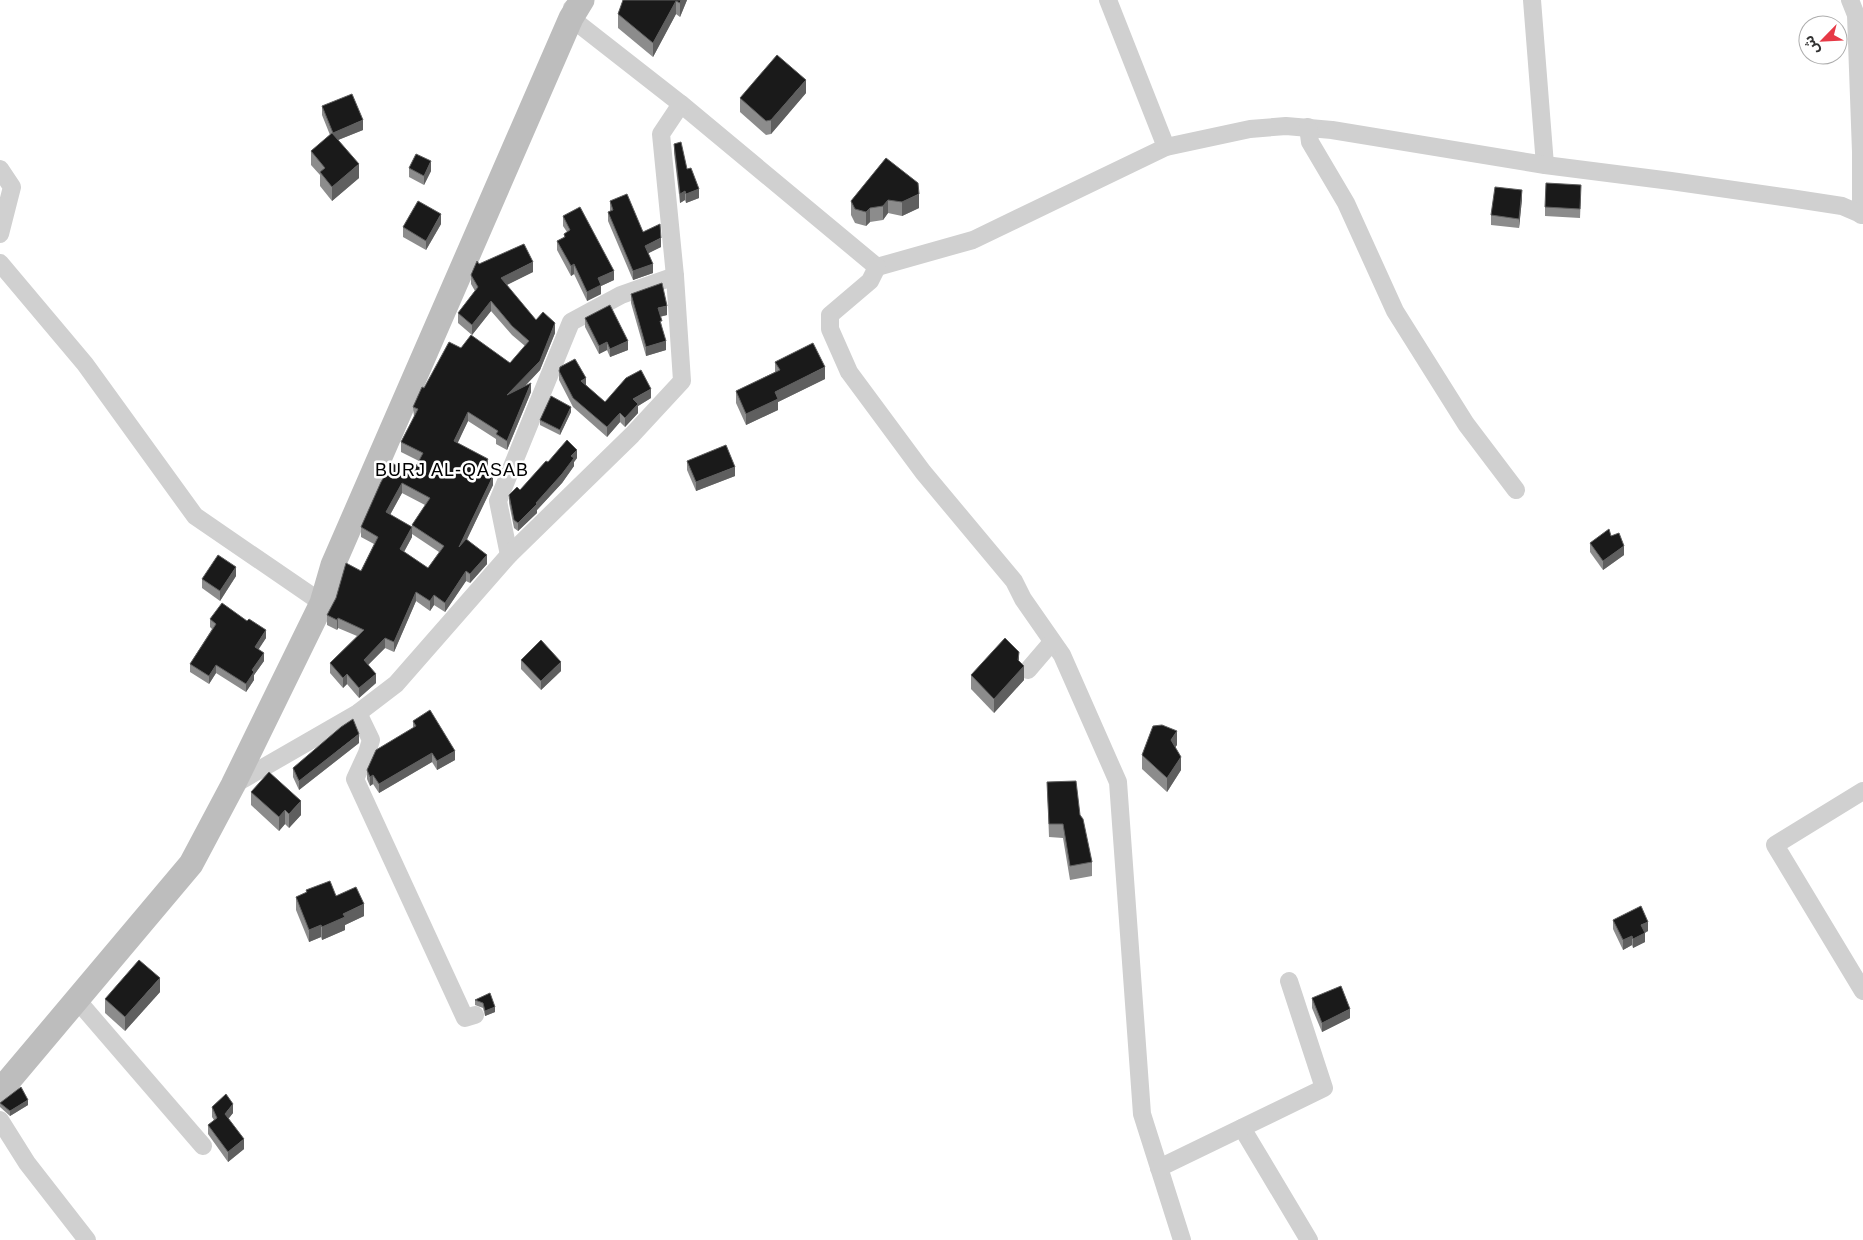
<svg xmlns="http://www.w3.org/2000/svg" width="1863" height="1240" font-family="Helvetica,'Noto Sans Arabic',sans-serif">
<style>
.lines{fill:none;stroke-linecap:round;stroke-linejoin:round}
.street{stroke:#d0d0d0;stroke-width:18}
.secondary{stroke:#bdbdbd;stroke-width:25}
.wall{fill:#8c8c8c;fill-rule:evenodd}
.shaded-wall{fill:#5f5f5f}
.building{fill:#1a1a1a;stroke:#5f5f5f;fill-rule:evenodd}
.labels{text-anchor:middle;stroke-width:5;stroke-linejoin:round;paint-order:stroke}
.quarter-label{font-size:18px;letter-spacing:1px;fill:#000;stroke:#fff}
</style>
<rect width="100%" height="100%" fill="#fff"/>
<g class="lines">
<g class="street">
<polyline points="1108,0 1166,147"/>
<polyline points="1532,0 1545,165"/>
<polyline points="1850,0 1856,15 1861,152 1861,215"/>
<polyline points="681,104 877,267 973,240 1166,147 1250,129 1286,126 1332,130 1545,165 1671,181 1790,198 1842,206 1863,215"/>
<polyline points="1308,127 1310,142 1346,203 1395,311 1466,424 1516,490"/>
<polyline points="0,169 12,187 0,234"/>
<polyline points="0,263 85,364 195,516 322,603"/>
<polyline points="877,267 870,281 830,315 830,329 849,372 923,472 1014,581 1023,599 1062,655 1118,782 1142,1114 1182,1240"/>
<polyline points="509,555 498,501 571,322 621,295 675,276"/>
<polyline points="1028,670 1052,642"/>
<polyline points="358,713 371,740 367,753 355,779 465,1018 475,1015"/>
<polyline points="233,785 358,713 396,684 509,555 632,435 682,381 675,276 661,134 681,104 571,18 572,8"/>
<polyline points="1863,791 1775,845 1863,991"/>
<polyline points="77,1000 203,1146"/>
<polyline points="0,1120 27,1163 87,1240"/>
<polyline points="1242,1128 1309,1240"/>
<polyline points="1159,1168 1324,1088 1289,981"/>
</g>
<polyline class="secondary" points="0,1091 191,864 233,785 322,603 333,565 571,18 582,0"/>
</g>
<g class="wall">
<polygon points="623,0 687,0 680,17 676,14 653,57 618,28 618,14"/>
<polygon points="806,93 771,134 766,135 740,112 740,98"/>
<polygon points="322,106 363,130 338,140 359,178 332,201 320,186 320,175 311,165 311,151 330,135 322,115"/>
<polygon points="674,144 687,169 699,198 686,203 685,200 680,203 674,153"/>
<polygon points="886,158 919,208 902,216 888,213 883,220 870,222 866,226 855,223 851,215 851,201"/>
<polygon points="409,168 431,171 424,185 409,177"/>
<polygon points="1581,194 1580,218 1545,216 1545,207"/>
<polygon points="1522,199 1519,228 1491,225 1491,215"/>
<polygon points="610,201 643,232 661,247 648,253 653,273 633,280 608,221 608,212 610,212"/>
<polygon points="563,216 614,280 601,286 601,294 587,301 574,274 571,276 557,250 557,241 564,237 564,234 567,232 563,226"/>
<polygon points="441,224 426,250 403,237 403,227"/>
<path d="M479,264L533,272L506,285L536,320L555,333L540,370L526,385L531,392L507,450L496,444V439L468,421L457,443L488,468L486,472L493,485L467,539L487,564L470,583L466,581L445,612L434,605L430,611L416,601L394,652L385,648L368,665L376,683L359,698L347,684L343,688L330,673V663L357,636L338,628L337,630L327,625V615L361,571L374,544L361,537V527L381,482L412,474L419,461L401,452V442L414,417L413,407L424,388L461,348L510,363L525,346L512,335L491,311L472,335L458,323V313L475,291L471,284V275ZM402,493L425,505L412,525V527L390,515ZM412,534L439,552L428,568L404,552L412,537Z"/>
<polygon points="631,294 667,315 660,317 666,350 646,356 631,303"/>
<polygon points="585,318 628,350 610,357 607,350 599,354 585,327"/>
<polygon points="775,362 825,379 778,402 778,410 746,425 736,403 736,391 775,372"/>
<polygon points="559,371 586,385 605,402 651,398 638,406 638,413 625,427 620,422 607,437 573,407 559,380"/>
<polygon points="571,412 560,435 540,425 540,420"/>
<polygon points="577,458 574,462 574,466 562,483 537,510 537,513 518,531 514,528 509,503 509,495 520,490 548,462"/>
<polygon points="687,461 735,476 696,491 687,470"/>
<polygon points="1611,536 1624,555 1603,570 1590,552 1590,543"/>
<polygon points="236,576 220,601 202,588 202,579"/>
<polygon points="210,619 266,638 258,649 264,661 254,675 254,680 246,692 216,673 209,684 190,672 190,664 212,629 210,627"/>
<polygon points="521,660 561,671 541,690 521,669"/>
<polygon points="971,675 1024,680 994,713 971,689"/>
<polygon points="413,721 455,760 437,770 432,762 379,793 373,784 370,786 367,779 367,770 413,728"/>
<polygon points="359,743 299,790 293,777 293,768"/>
<polygon points="1177,745 1175,747 1181,770 1167,792 1142,769 1142,755"/>
<polygon points="1047,782 1080,815 1092,862 1092,876 1070,880 1063,838 1049,837"/>
<polygon points="251,792 301,815 289,828 285,824 279,831 251,805"/>
<polygon points="306,890 336,896 364,916 345,925 345,930 322,940 321,937 309,942 296,910 296,897 306,893"/>
<polygon points="1613,920 1648,931 1645,933 1645,942 1633,948 1632,945 1623,950 1613,929"/>
<polygon points="160,992 125,1031 105,1013 105,999"/>
<polygon points="490,993 495,1012 485,1016 483,1008 475,1005 475,1000"/>
<polygon points="1312,998 1350,1018 1322,1032 1312,1008"/>
<polygon points="0,1103 28,1105 10,1116 0,1107"/>
<polygon points="212,1107 233,1113 228,1119 244,1149 228,1162 208,1134 208,1125 214,1120 212,1117"/>
</g>
<g class="shaded-wall">
<polygon points="681,0 687,0 680,17 680,3"/>
<polygon points="676,1 676,14 653,57 653,43"/>
<polygon points="806,80 806,93 771,134 771,120"/>
<polygon points="363,120 363,130 333,142 333,133"/>
<polygon points="431,161 431,171 424,185 424,176"/>
<polygon points="359,164 359,178 332,201 332,187"/>
<polygon points="699,189 699,198 686,203 686,194"/>
<polygon points="1522,190 1522,199 1519,228 1519,219"/>
<polygon points="685,191 685,200 680,203 680,194"/>
<polygon points="919,194 919,208 902,216 902,202"/>
<polygon points="888,200 888,213 883,220 883,206"/>
<polygon points="870,208 870,222 866,226 866,212"/>
<polygon points="441,214 441,224 426,250 426,241"/>
<polygon points="661,238 661,247 645,255 645,246"/>
<polygon points="533,262 533,272 501,288 501,278"/>
<polygon points="574,264 574,274 571,276 571,266"/>
<polygon points="653,264 653,273 633,280 633,271"/>
<polygon points="614,271 614,280 601,286 601,294 587,301 587,292 598,278"/>
<polygon points="491,301 491,311 472,335 472,325"/>
<polygon points="667,306 667,315 658,317 658,308"/>
<polygon points="555,323 555,333 540,370 507,405 507,395"/>
<polygon points="628,341 628,350 610,357 610,349"/>
<polygon points="666,341 666,350 646,356 646,347"/>
<polygon points="607,342 607,350 599,354 599,346"/>
<polygon points="825,367 825,379 778,402 778,410 746,425 746,414 775,392"/>
<polygon points="586,378 586,388 581,381"/>
<polygon points="531,383 531,392 507,450 507,441"/>
<polygon points="651,389 651,398 638,406 638,413 625,427 625,418 633,399"/>
<polygon points="571,407 571,412 560,435 560,430"/>
<polygon points="468,412 468,421 454,451 454,441"/>
<polygon points="620,413 620,422 607,437 607,427"/>
<polygon points="577,450 577,458 574,462 574,466 562,483 537,510 537,513 518,531 518,523 536,503 571,456"/>
<polygon points="488,459 488,468 482,480 482,470"/>
<polygon points="735,467 735,476 696,491 696,482"/>
<polygon points="493,476 493,485 459,556 459,547"/>
<polygon points="402,483 402,493 386,522 386,512"/>
<polygon points="412,527 412,537 400,559 400,549"/>
<polygon points="1624,546 1624,555 1603,570 1603,561"/>
<polygon points="487,555 487,564 470,583 470,574"/>
<polygon points="236,567 236,576 220,601 220,591"/>
<polygon points="466,571 466,581 445,612 445,603"/>
<polygon points="416,592 416,601 394,652 394,642"/>
<polygon points="434,595 434,605 430,611 430,601"/>
<polygon points="338,618 338,628 337,630 337,620"/>
<polygon points="266,630 266,638 255,655 255,647"/>
<polygon points="385,638 385,648 364,669 364,660"/>
<polygon points="1019,652 1019,665 1024,666 1024,680 994,713 994,699"/>
<polygon points="264,653 264,661 254,675 254,680 246,692 246,684 252,670"/>
<polygon points="561,662 561,671 541,690 541,681"/>
<polygon points="216,665 216,673 209,684 209,676"/>
<polygon points="347,674 347,684 343,688 343,678"/>
<polygon points="376,674 376,683 359,698 359,688"/>
<polygon points="1177,731 1177,745 1171,753 1171,740"/>
<polygon points="359,734 359,743 299,790 299,781"/>
<polygon points="455,751 455,760 437,770 437,761"/>
<polygon points="432,753 432,762 379,793 379,784"/>
<polygon points="1181,757 1181,770 1167,792 1167,778"/>
<polygon points="373,775 373,784 370,786 370,777"/>
<polygon points="301,801 301,815 289,828 289,814"/>
<polygon points="285,810 285,824 279,831 279,817"/>
<polygon points="364,904 364,916 345,925 345,930 322,940 322,927 343,914"/>
<polygon points="1648,922 1648,931 1641,934 1641,925"/>
<polygon points="321,925 321,937 309,942 309,930"/>
<polygon points="1645,933 1645,942 1633,948 1633,939"/>
<polygon points="1632,936 1632,945 1623,950 1623,940"/>
<polygon points="160,978 160,992 125,1031 125,1017"/>
<polygon points="495,1007 495,1012 485,1016 485,1011"/>
<polygon points="1350,1009 1350,1018 1322,1032 1322,1023"/>
<polygon points="28,1100 28,1105 10,1116 10,1111"/>
<polygon points="233,1104 233,1113 225,1123 225,1114"/>
<polygon points="244,1139 244,1149 228,1162 228,1152"/>
</g>
<g class="building">
<polygon points="623,0 681,0 680,3 676,1 653,43 618,14"/>
<polygon points="777,55 806,80 771,120 766,121 740,98"/>
<polygon points="352,94 363,120 333,133 322,106"/>
<polygon points="332,133 359,164 332,187 320,172 325,168 311,151"/>
<polygon points="681,142 687,169 691,168 699,189 686,194 685,191 680,194 674,144"/>
<polygon points="416,154 431,161 424,176 409,168"/>
<polygon points="886,158 918,183 919,194 902,202 888,200 883,206 870,208 866,212 855,209 851,201"/>
<polygon points="1546,183 1581,185 1580,209 1545,207"/>
<polygon points="1495,187 1522,190 1519,219 1491,215"/>
<polygon points="627,194 643,232 660,224 661,238 645,246 653,264 633,271 608,212 613,210 610,201"/>
<polygon points="418,201 441,214 426,241 403,227"/>
<polygon points="580,207 614,271 598,278 601,285 587,292 574,264 571,266 557,241 565,237 564,234 570,230 563,216"/>
<path d="M524,244L533,262L501,278L536,320L543,312L555,323L540,361L507,395L531,383L507,441L496,434L498,431L468,412L454,441L488,459L482,470L493,476L459,547L466,539L487,555L470,574L466,571L445,603L434,595L430,601L416,592L394,642L385,638L364,660L376,674L359,688L347,674L343,678L330,663L364,630L338,618L337,620L327,615L336,598L346,563L361,571L378,537L361,527L381,482L392,463L412,474L423,453L401,442L418,409L413,407L422,387L424,388L449,342L461,348L471,335L510,363L529,341L512,326L491,301L472,325L458,313L478,287L471,275L477,261L479,264ZM402,483L430,498L412,525L444,546L428,568L400,549L412,527L386,512Z"/>
<polygon points="662,283 667,306 658,308 662,321 660,321 666,341 646,347 631,294"/>
<polygon points="610,305 628,341 610,349 607,342 599,346 585,318"/>
<polygon points="813,343 825,367 775,392 778,399 746,414 736,391 780,370 775,362"/>
<polygon points="575,359 586,378 581,381 605,402 626,378 641,370 651,389 633,399 638,404 625,418 620,413 607,427 573,398 559,371 560,367"/>
<polygon points="551,396 571,407 560,430 540,420"/>
<polygon points="567,440 577,450 571,456 574,458 562,474 536,503 537,504 518,523 514,520 509,495 517,487 520,490 546,461 548,462"/>
<polygon points="726,445 735,467 696,482 687,461"/>
<polygon points="1609,529 1611,536 1619,533 1624,546 1603,561 1590,543"/>
<polygon points="218,555 236,567 220,591 202,579"/>
<polygon points="222,603 247,621 249,619 266,630 255,647 264,653 252,670 254,672 246,684 216,665 209,676 190,664 216,624 210,619"/>
<polygon points="1005,638 1019,652 1018,660 1024,666 994,699 971,675"/>
<polygon points="541,640 561,662 541,681 521,660"/>
<polygon points="430,710 455,751 437,761 432,753 379,784 373,775 370,777 367,770 376,750 416,726 413,721"/>
<polygon points="353,719 359,734 299,781 293,768 341,727"/>
<polygon points="1162,725 1177,731 1171,740 1181,757 1167,778 1142,755 1153,726"/>
<polygon points="269,772 301,801 289,814 285,810 279,817 251,792"/>
<polygon points="1076,781 1080,815 1083,819 1092,862 1070,866 1063,824 1049,824 1047,782"/>
<polygon points="330,881 336,896 356,887 364,904 343,914 345,917 322,927 321,925 309,930 296,897 307,892 306,890"/>
<polygon points="1641,906 1648,922 1641,925 1645,933 1633,939 1632,936 1623,940 1613,920"/>
<polygon points="139,960 160,978 125,1017 105,999"/>
<polygon points="1341,986 1350,1009 1322,1023 1312,998"/>
<polygon points="490,993 495,1007 485,1011 483,1003 475,1000"/>
<polygon points="21,1087 28,1100 10,1111 0,1103"/>
<polygon points="226,1094 233,1104 225,1114 244,1139 228,1152 208,1125 217,1118 212,1107"/>
</g>
<g class="labels">
<g class="quarter-label">
<text x="452" y="476">BURJ AL-QASAB</text>
</g>
</g>
<g transform="translate(1823 40) rotate(246)"><circle r="24" fill="#ffffff" stroke="#adadad"/>
<path d="M0-4L9 19L0 12L-9 19Z" fill="#e63946"/>
<text y="-8" font-size="14" font-weight="bold" text-anchor="middle" fill="#333333">ش</text>
</g>
</svg>
